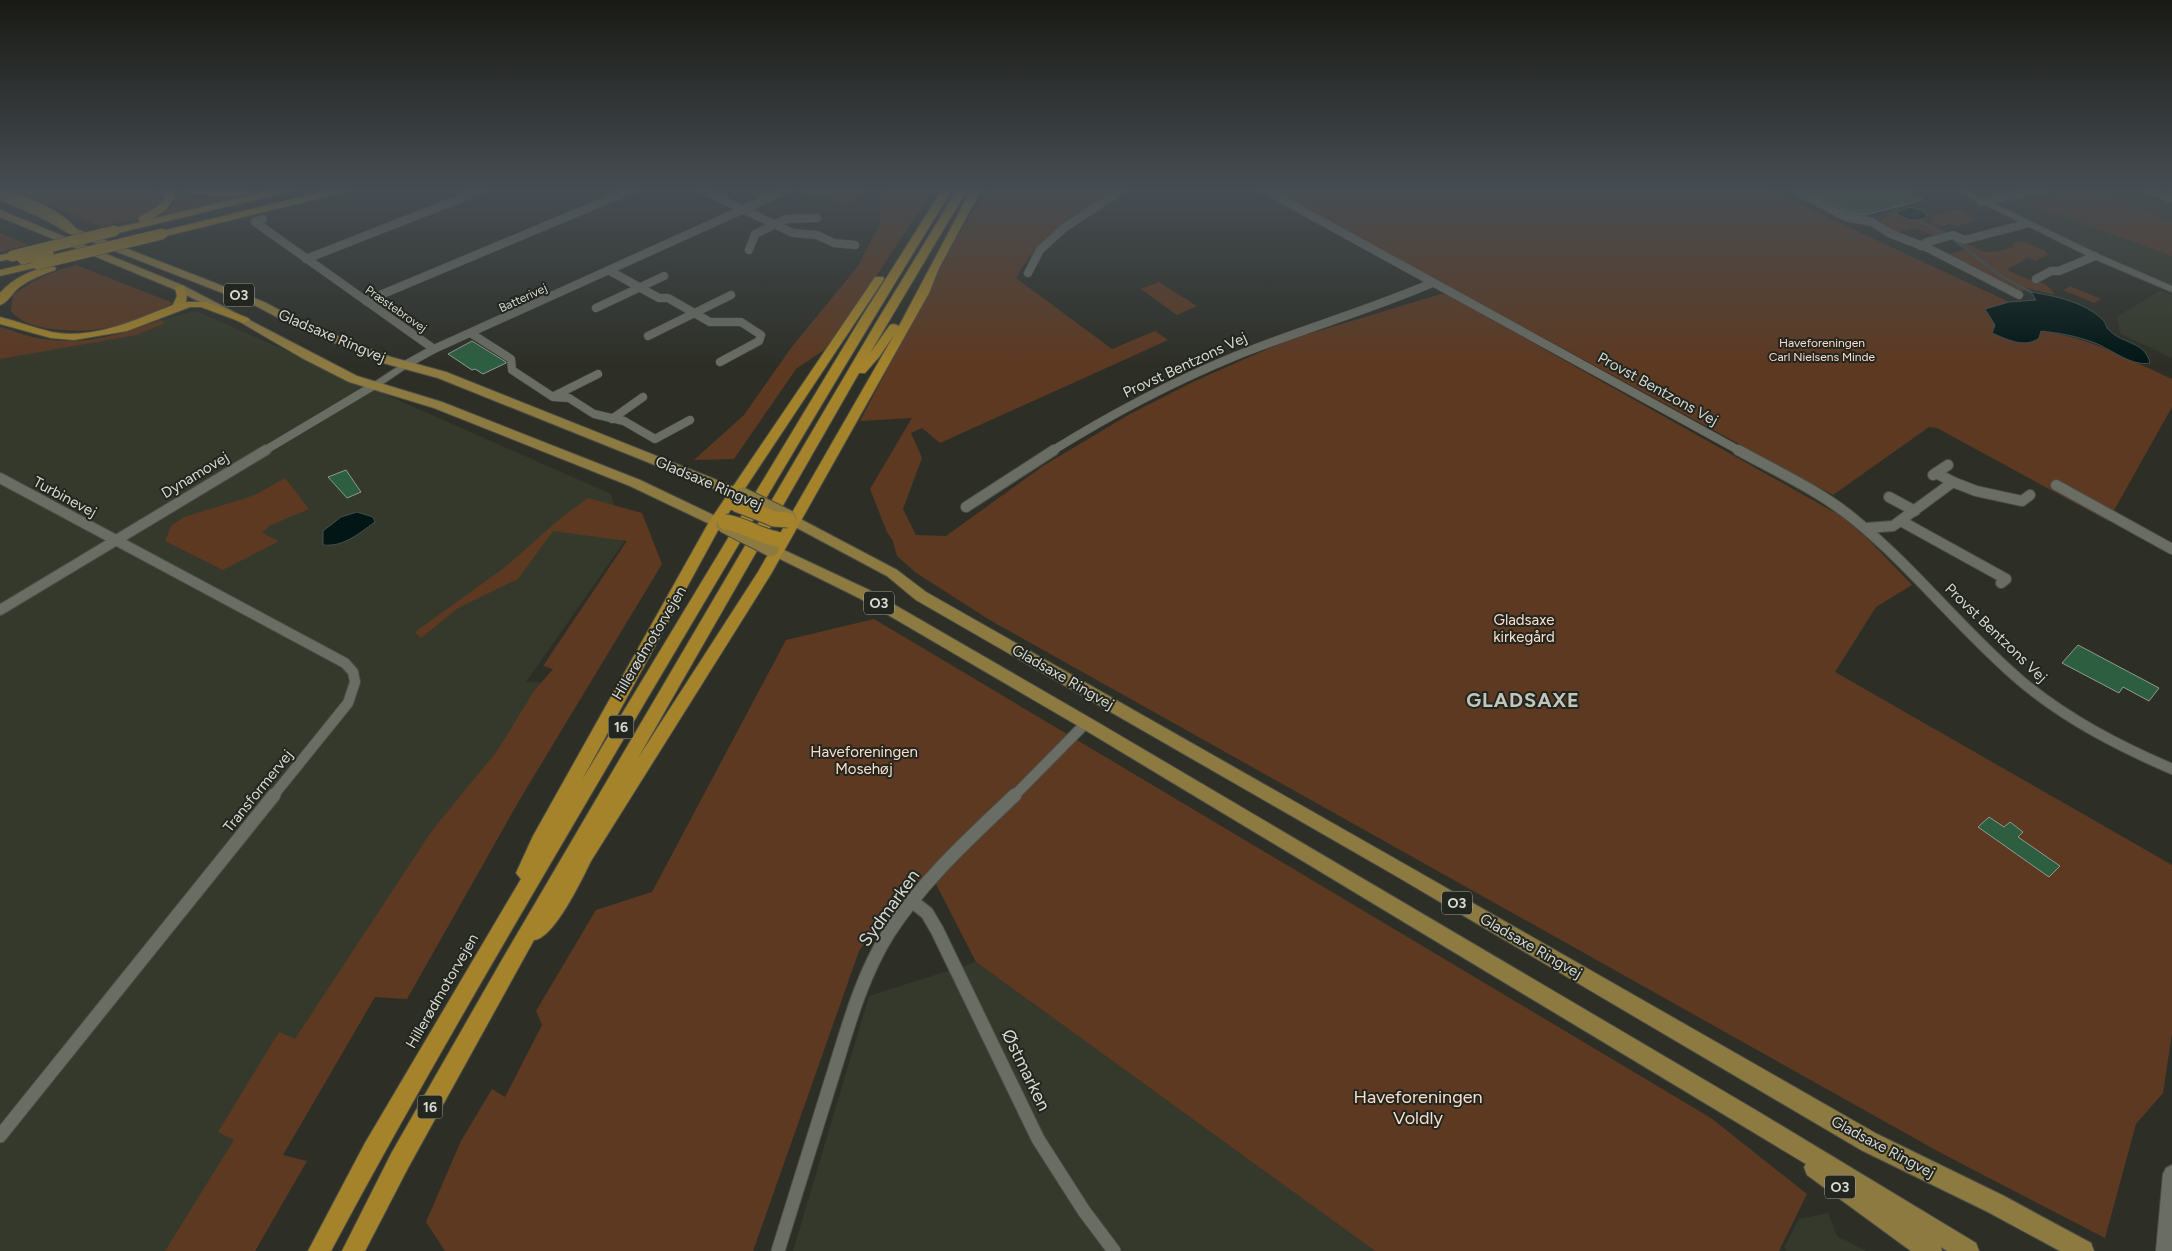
<svg xmlns="http://www.w3.org/2000/svg" width="2172" height="1251" font-family="Figtree,sans-serif">
<style>
.built{fill:#35392b}
.green{fill:#5d3922}
.water{fill:#011615;stroke:#41504e}
.lines{fill:none;stroke-linecap:round;stroke-linejoin:round}
.stream{stroke:#41504e;stroke-width:2.5}
.building{fill:#2d5e40;stroke:#8f9992}
.minor-far2-casing{stroke:#4b4d47;stroke-width:9}
.minor-far1-casing{stroke:#4b4d47;stroke-width:12}
.minor-casing{stroke:#4b4d47;stroke-width:15}
.tertiary-casing{stroke:#4b4d47;stroke-width:2}
.primary-casing{stroke:#4b4d47;stroke-width:2}
.motorway-casing{stroke:#4b4d47;stroke-width:2}
.minor-far2{stroke:#6a6d64;stroke-width:8}
.minor-far1{stroke:#6a6d64;stroke-width:10}
.minor{stroke:#6a6d64;stroke-width:13}
.tertiary{fill:#6a6d64;fill-rule:evenodd}
.primary{fill:#8d7a41;fill-rule:evenodd}
.motorway{fill:#a4832a;fill-rule:evenodd}
.primary-bridge-casing{stroke:#4b4d47;stroke-width:17;stroke-linecap:butt}
.motorway-bridge-far1-casing{stroke:#4b4d47;stroke-width:12;stroke-linecap:butt}
.motorway-bridge-casing{stroke:#4b4d47;stroke-width:17;stroke-linecap:butt}
.primary-bridge{stroke:#8d7a41;stroke-width:15}
.motorway-bridge-far1{stroke:#a4832a;stroke-width:11}
.motorway-bridge{stroke:#a4832a;stroke-width:15}
.labels{text-anchor:middle;stroke-width:4;stroke-linejoin:round;paint-order:stroke}
.far-street-label{font-size:12px;fill:#d6d8d3;stroke:#23261e}
.far-park-label{font-size:12px;fill:#fbddcb;stroke:#23261e}
.shield{fill:#23261e;stroke:#a0a39d;stroke-width:1}
.shield-label{font-size:14px;font-weight:bold;fill:#d6d8d3}
.street-label{font-size:15px;fill:#d6d8d3;stroke:#23261e}
.park-label{font-size:15px;fill:#fbddcb;stroke:#23261e}
.near-street-label{font-size:18px;fill:#d6d8d3;stroke:#23261e}
.near-park-label{font-size:18px;fill:#fbddcb;stroke:#23261e}
.district-label{font-size:20px;font-weight:bold;letter-spacing:1px;fill:#c2c5bb;stroke:#23261e}
</style>
<rect width="100%" height="100%" fill="#2d2f27"/>
<g class="built">
<polygon points="2053,190 2134,190 2172,203 2172,285 2067,239 1995,203"/>
<polygon points="2161,290 2172,295 2172,358 2121,334 2117,317"/>
<polygon points="196,311 611,494 624,542 526,682 552,682 222,1251 0,1251 0,326 36,338 84,341 129,332 160,320"/>
<polygon points="976,962 1375,1251 793,1251 869,996"/>
<polygon points="1828,1213 1837,1236 1866,1251 1786,1251 1784,1247 1799,1219"/>
</g>
<g class="green">
<polygon points="14,190 154,190 160,193 161,201 151,210 136,219 102,227"/>
<polygon points="797,190 867,190 844,206 827,198 815,198"/>
<polygon points="881,190 933,190 830,346 796,369 734,459 694,460 744,415 791,348 858,266 880,223"/>
<path d="M990,190H1116C1073,217 1041,232 1016,278L1112,349L1155,331L1168,340L940,443L922,428L911,433L922,458L903,509L916,535L946,536L1043,466L1130,414L1195,381L1288,340L1441,294L1448,295L1841,516L1868,539L1912,585L1876,607L1835,672L2172,865V1033L2163,1093L2136,1124L2105,1238L1941,1153L988,619L915,572L897,556L893,541L887,532L870,489L912,418L860,421L949,251L974,209Z"/>
<path d="M1271,190H1769L2009,302L1985,310L1995,325L1992,333C2006,339 2025,349 2039,338L2040,331C2089,337 2128,359 2172,379V407L2108,521L1937,428L1929,427L1833,495Z"/>
<polygon points="2090,192 2172,221 2172,256 2029,204"/>
<polygon points="177,194 191,198 238,198 162,216 174,205"/>
<polygon points="1910,206 1925,211 1929,216 1926,220 1928,222 1950,234 1937,237 1915,228 1898,232 1898,236 1879,222 1896,208 1900,211 1896,212 1901,217 1919,221 1910,207 1905,207"/>
<polygon points="1957,209 1979,221 1961,225 1958,227 1950,224 1940,227 1932,223 1931,217 1933,216"/>
<polygon points="0,233 29,245 0,252"/>
<path d="M1954,237L1969,245H1972C1985,257 1999,251 2014,247L2013,243L2022,241L2045,251L2048,255H2044V258L2040,257L2037,261L2028,258L2023,260V262H2018L2019,264L2008,268L2009,271L2030,280L2033,279C2044,283 2048,285 2055,295L2027,288L2019,293L1951,256L1945,255L1965,250L1949,238Z"/>
<path d="M76,265L173,303C130,324 101,335 52,329C36,327 21,323 11,311L13,295C33,280 52,271 76,265Z"/>
<polygon points="1159,282 1197,306 1177,315 1141,289"/>
<polygon points="2070,286 2101,299 2094,303 2063,290"/>
<path d="M160,320L166,323L136,335L0,359V327C12,330 24,336 37,338C78,347 122,335 160,320Z"/>
<polygon points="285,478 309,509 269,526 262,533 279,541 223,570 165,541 171,526 184,517 243,499 259,493"/>
<polygon points="588,498 642,513 662,564 520,799 407,999 375,997 283,1155 307,1161 255,1251 165,1251 234,1140 218,1132 279,1032 295,1039 431,832 497,751 534,691 553,669 543,666 627,541 553,531 518,579 458,608 421,638 415,632 504,568 562,517"/>
<polygon points="874,619 1711,1118 1807,1194 1779,1251 1375,1251 976,962 936,884 908,879 859,951 753,1251 445,1251 426,1222 461,1141 492,1089 505,1097 542,1025 536,1011 596,910 652,892 786,640"/>
</g>
<g class="water">
<path d="M1910,207L1923,211L1928,217C1917,222 1905,221 1896,212Z"/>
<path d="M2031,292C2055,296 2085,302 2103,320C2106,323 2106,328 2109,330C2122,344 2145,341 2150,363C2132,367 2111,349 2095,343C2077,336 2059,333 2041,331L2039,338C2025,349 2006,339 1992,333L1995,325L1985,309L2009,302L2036,300Z"/>
<path d="M357,512L373,517L375,522C358,534 344,547 323,545V531L341,517Z"/>
</g>
<g class="lines">
<polyline class="stream" points="1919,221 1953,239 2001,276 2031,292"/>
</g>
<g class="building">
<polygon points="1806,190 1904,190 1923,200 1864,215 1848,212"/>
<polygon points="472,341 506,362 506,363 483,374 475,369 472,370 448,354"/>
<polygon points="346,470 361,492 347,498 328,477"/>
<polygon points="2078,645 2159,688 2149,701 2123,687 2119,693 2062,663"/>
<polygon points="1989,817 2004,827 2010,822 2023,832 2018,837 2060,866 2049,877 1978,827"/>
</g>
<g class="lines">
<g class="minor-far2-casing">
<g id="minor-far2">
<polyline points="702,190 793,233 817,235 834,243 855,245"/>
<polyline points="1265,190 1740,451"/>
<polyline points="1794,190 1846,217 1872,222 1891,234 1928,248 2019,295"/>
<polyline points="2148,190 2172,199"/>
<polyline points="1981,202 2041,190"/>
<polyline points="263,219 255,222 434,349"/>
<polyline points="1921,246 1927,242 1953,235 1964,240 2026,224"/>
<polyline points="749,250 755,234 786,219 817,218"/>
<polyline points="306,259 482,190"/>
<polyline points="610,271 659,298 668,298 710,322 741,322 761,335 759,341 720,362"/>
<polyline points="1028,273 1040,250 1064,228 1122,190"/>
<polyline points="2036,279 2051,271 2059,271 2095,256"/>
<polyline points="366,301 631,190"/>
<polyline points="596,308 664,276"/>
<polyline points="472,334 511,359 512,370 553,397 569,398 594,414 624,421 655,439 690,420"/>
<polyline points="648,336 731,295"/>
<polyline points="405,365 434,349 786,190"/>
<polyline points="554,396 598,374"/>
<polyline points="612,419 643,397"/>
<polyline points="264,451 373,386"/>
<path d="M1052,451C1110,415 1170,383 1233,357C1299,330 1367,311 1432,283"/>
</g>
</g>
<g class="minor-far1-casing">
<g id="minor-far1">
<path d="M1738,450C1778,472 1820,491 1855,520C1915,569 1962,631 2021,681C2066,719 2119,746 2172,769"/>
<polyline points="1936,473 1953,482"/>
<polyline points="1933,475 1948,465"/>
<polyline points="0,478 345,663 353,672 355,682 348,703 273,796"/>
<polyline points="2056,485 2172,549"/>
<polyline points="1889,497 1915,511"/>
<polyline points="966,507 1054,450"/>
<polyline points="1901,521 2006,579 2001,583"/>
<polyline points="1866,528 1893,526 1953,482 1976,491 2022,501 2030,495"/>
<polyline points="0,610 266,450"/>
<polyline points="1014,796 1086,723"/>
</g>
</g>
<g class="minor-casing">
<g id="minor">
<polyline points="913,902 927,913 937,930 1038,1139 1084,1211 1114,1251"/>
<polyline points="0,1136 274,795"/>
<path d="M778,1251C796,1195 813,1138 831,1081C847,1031 860,979 888,934C922,881 970,838 1015,795"/>
</g>
</g>
<g class="tertiary-casing">
<g id="tertiary">
<polygon points="1955,190 1966,190 2098,254 2172,286 2172,292 2092,258"/>
<polygon points="405,362 410,365 408,367 377,388 373,389 368,386"/>
<polygon points="2172,1165 2172,1251 2156,1251 2163,1174 2166,1168"/>
</g>
</g>
<g class="primary-casing">
<g id="primary">
<polygon points="0,193 52,215 74,228 264,302 302,322 391,357 446,372 747,492 749,495 747,498 737,498 438,378 383,363 294,326 256,306 66,232 44,219 0,200"/>
<polygon points="0,210 184,286 357,376 442,402 640,480 728,522 730,525 728,528 718,528 630,486 434,408 349,382 302,358 240,322 176,290 0,217"/>
<polygon points="789,513 897,570 926,592 1408,866 1877,1134 2004,1196 2091,1243 2094,1251 2060,1251 1988,1212 1861,1150 1396,876 916,600 887,576 784,521 782,518 784,515"/>
<polygon points="771,544 869,590 1092,719 1759,1112 1976,1243 1979,1251 1947,1251 1941,1247 1942,1251 1911,1251 1807,1175 1804,1167 1806,1164 1080,727 859,598 766,552 764,549 766,546"/>
</g>
</g>
<g class="motorway-casing">
<g id="motorway">
<path d="M0,190H7C33,200 61,209 79,232L78,234H70L55,220L36,209L0,194Z"/>
<path d="M161,190H171L175,197L166,210L151,219L272,190H290L288,192L114,234L110,233V229L141,222L138,219L139,217C150,212 159,207 165,197Z"/>
<path d="M186,190H246L251,193C243,199 194,196 186,190Z"/>
<polygon points="329,190 347,190 345,192 162,237 157,234 158,232"/>
<path d="M942,190H952C848,358 748,529 647,699C540,882 431,1064 331,1251H308L365,1143L521,879L516,873L533,836L709,522L875,277H883L884,279L722,523L582,780L861,318Z"/>
<path d="M957,190H967L870,353L890,325L894,324L899,326L971,190H981L939,268L929,293L771,574L591,861C582,879 554,939 534,940L408,1168L365,1251H342L392,1152L503,958L877,321ZM894,335L758,572L638,758L859,373H865L879,357Z"/>
<polygon points="12,253 17,256 16,258 0,261 0,255"/>
<polygon points="38,261 42,262 43,264 42,266 0,276 0,270"/>
<path d="M51,265L56,268L55,270C43,274 31,279 21,286C13,291 8,303 0,305V293C13,278 32,270 51,265Z"/>
<path d="M180,285L184,286L187,293L186,302H206L248,318L250,320L244,323L201,307H190L127,331L74,340L51,338L0,324V317C17,321 34,328 52,332C93,340 135,320 173,305L177,296L175,288Z"/>
</g>
</g>
<use href="#minor-far2" class="minor-far2"/>
<use href="#minor-far1" class="minor-far1"/>
<use href="#minor" class="minor"/>
<use href="#tertiary" class="tertiary"/>
<use href="#primary" class="primary"/>
<use href="#motorway" class="motorway"/>
<g class="primary-bridge-casing">
<g id="primary-bridge">
<polyline points="742,495 789,518"/>
<polyline points="724,525 771,549"/>
</g>
</g>
<g class="motorway-bridge-far1-casing">
<g id="motorway-bridge-far1">
<polyline points="12,256 114,231"/>
<polyline points="23,259 48,253"/>
<polyline points="38,264 162,234"/>
</g>
</g>
<g class="motorway-bridge-casing">
<g id="motorway-bridge">
<polyline points="736,504 774,519 788,520"/>
<path d="M725,522C744,524 758,536 777,539"/>
</g>
</g>
<use href="#primary-bridge" class="primary-bridge"/>
<use href="#motorway-bridge-far1" class="motorway-bridge-far1"/>
<use href="#motorway-bridge" class="motorway-bridge"/>
</g>
<linearGradient id="sky" x2="0" y2="1"><stop stop-color="#191a15"/><stop offset="0.52" stop-color="#464d52"/><stop offset="1" stop-color="#464d52" stop-opacity="0"/></linearGradient>
<rect width="2172" height="365" fill="url(#sky)"/>
<g class="labels">
<g class="far-street-label">
<text transform="translate(523 298) rotate(-25)" y="4">Batterivej</text>
<text transform="translate(396 309) rotate(35)" y="4">Præstebrovej</text>
</g>
<g class="far-park-label">
<text x="1822" y="347">Haveforeningen<tspan x="1822" dy="14">Carl Nielsens Minde</tspan></text>
</g>
<g class="shield">
<rect x="224" y="283.5" width="30" height="23" rx="4"/>
<rect x="864" y="591.5" width="30" height="23" rx="4"/>
<rect x="608.5" y="715.5" width="25" height="23" rx="4"/>
<rect x="1442" y="891.5" width="30" height="23" rx="4"/>
<rect x="417.5" y="1095.5" width="25" height="23" rx="4"/>
<rect x="1825" y="1175.5" width="30" height="23" rx="4"/>
</g>
<g class="shield-label">
<text x="239" y="300">O3</text>
<text x="879" y="608">O3</text>
<text x="621" y="732">16</text>
<text x="1457" y="908">O3</text>
<text x="430" y="1112">16</text>
<text x="1840" y="1192">O3</text>
</g>
<g class="street-label">
<text transform="translate(332 336) rotate(23)" y="5">Gladsaxe Ringvej</text>
<text transform="translate(1185 365) rotate(-25)" y="5">Provst Bentzons Vej</text>
<text transform="translate(1658 389) rotate(29)" y="5">Provst Bentzons Vej</text>
<text transform="translate(195 475) rotate(-31)" y="5">Dynamovej</text>
<text transform="translate(709 483) rotate(23)" y="5">Gladsaxe Ringvej</text>
<text transform="translate(65 497) rotate(28)" y="5">Turbinevej</text>
<text transform="translate(1996 633) rotate(44)" y="5">Provst Bentzons Vej</text>
<text transform="translate(649 643) rotate(-59)" y="5">Hillerødmotorvejen</text>
<text transform="translate(1063 677) rotate(30)" y="5">Gladsaxe Ringvej</text>
<text transform="translate(258 791) rotate(-51)" y="5">Transformervej</text>
<text transform="translate(1531 946) rotate(30)" y="5">Gladsaxe Ringvej</text>
<text transform="translate(442 991) rotate(-60)" y="5">Hillerødmotorvejen</text>
<text transform="translate(1883 1147) rotate(28)" y="5">Gladsaxe Ringvej</text>
</g>
<g class="park-label">
<text x="1524" y="625">Gladsaxe<tspan x="1524" dy="17">kirkegård</tspan></text>
<text x="864" y="757">Haveforeningen<tspan x="864" dy="17">Mosehøj</tspan></text>
</g>
<g class="near-street-label">
<text transform="translate(889 908) rotate(-54)" y="6">Sydmarken</text>
<text transform="translate(1026 1070) rotate(64)" y="6">Østmarken</text>
</g>
<g class="near-park-label">
<text x="1418" y="1103">Haveforeningen<tspan x="1418" dy="21">Voldly</tspan></text>
</g>
<g class="district-label">
<text x="1523" y="707">GLADSAXE</text>
</g>
</g>
</svg>
